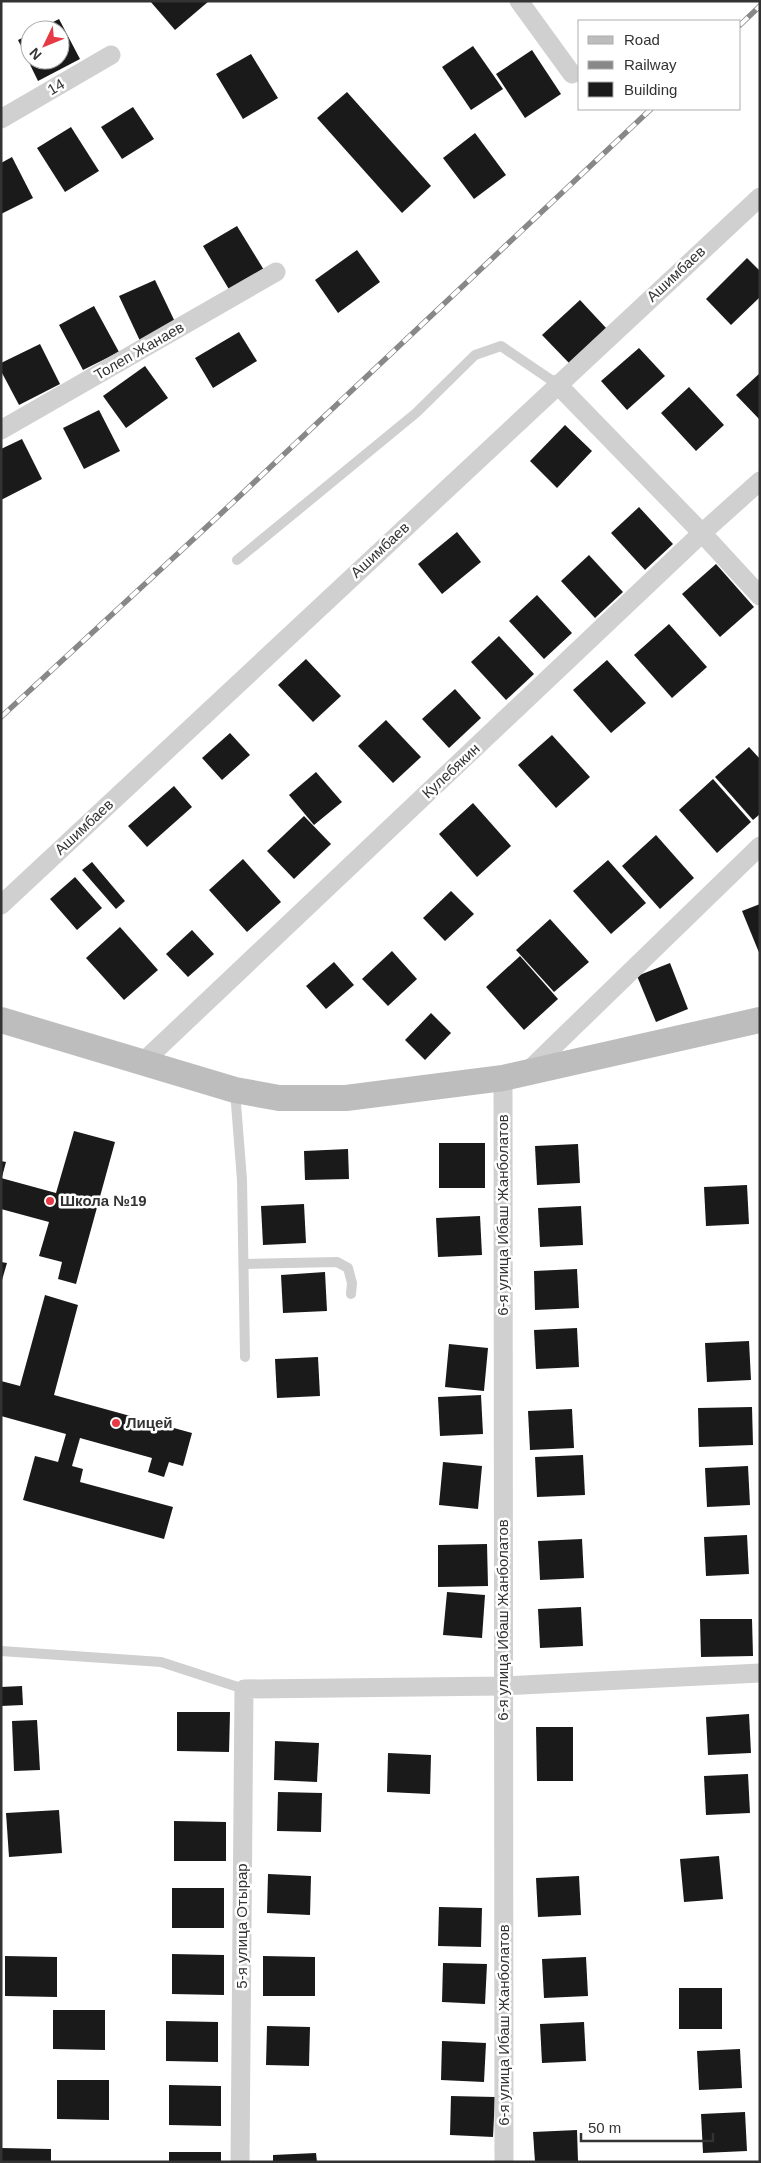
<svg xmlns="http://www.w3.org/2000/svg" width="761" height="2163" font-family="Arial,sans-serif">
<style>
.building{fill:#1a1a1a}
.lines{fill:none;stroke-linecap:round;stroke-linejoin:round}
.lane{stroke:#d0d0d0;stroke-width:10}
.street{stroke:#d0d0d0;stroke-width:19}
.secondary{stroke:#bdbdbd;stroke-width:26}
.rail-casing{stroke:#888;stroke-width:5.5}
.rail{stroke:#fff;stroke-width:4;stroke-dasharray:11;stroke-linecap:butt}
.poi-dot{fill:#e63946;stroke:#fff;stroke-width:2}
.labels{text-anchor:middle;stroke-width:5;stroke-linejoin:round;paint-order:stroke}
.street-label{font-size:15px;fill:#333;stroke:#fff}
.poi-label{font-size:15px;font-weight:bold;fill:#333;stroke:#fff;text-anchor:start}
</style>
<rect width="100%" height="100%" fill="#fff"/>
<g class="building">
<polygon points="150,1 209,1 175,30"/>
<polygon points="59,19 80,59 38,81 18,40 30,34 30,60 60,60 60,30 37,30"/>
<polygon points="473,46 503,89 471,110 442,67"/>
<polygon points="532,50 561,94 525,118 496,74"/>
<polygon points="251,54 278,98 243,119 216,74"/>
<polygon points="347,92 431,186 402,213 317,118"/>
<polygon points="133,107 154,139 122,159 101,127"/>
<polygon points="71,127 99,171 65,192 37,148"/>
<polygon points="475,133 506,175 474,199 443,158"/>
<polygon points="12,157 33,198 1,214 1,163"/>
<polygon points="237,226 264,270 230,291 203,246"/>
<polygon points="357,250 380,282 338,313 315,280"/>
<polygon points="747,258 760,271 760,297 731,325 706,299"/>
<polygon points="155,280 177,326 141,343 119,296"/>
<polygon points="580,300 607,329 570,364 542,335"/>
<polygon points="94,306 119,352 83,370 59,325"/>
<polygon points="239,332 257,361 213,388 195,358"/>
<polygon points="40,344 60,384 19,405 1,371 1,363"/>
<polygon points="639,348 665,376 627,410 601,381"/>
<polygon points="145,366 168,398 126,428 103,396"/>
<polygon points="760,373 760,420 736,395"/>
<polygon points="689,387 724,425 696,451 661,413"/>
<polygon points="99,410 120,451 84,469 63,428"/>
<polygon points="565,425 592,451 557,488 530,461"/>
<polygon points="22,439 42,479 1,500 1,449"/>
<polygon points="639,507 673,544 645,570 611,533"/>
<polygon points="457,532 481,562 442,594 418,564"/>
<polygon points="589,555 623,592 595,618 561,581"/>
<polygon points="716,564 754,607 720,637 682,594"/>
<polygon points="537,595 572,633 544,659 509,621"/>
<polygon points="669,624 707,667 672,698 634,655"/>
<polygon points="499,636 534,674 506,700 471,662"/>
<polygon points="306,659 341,696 313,722 278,685"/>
<polygon points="607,660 646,703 611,733 573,690"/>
<polygon points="455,689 481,718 449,748 422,719"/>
<polygon points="386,720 421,757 393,783 358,746"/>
<polygon points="230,733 250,755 222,780 202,758"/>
<polygon points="552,735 590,777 556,808 518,765"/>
<polygon points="749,747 760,759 760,814 753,820 715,777"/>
<polygon points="316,772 342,802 314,825 289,795"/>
<polygon points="713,779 751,822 717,853 679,810"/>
<polygon points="174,786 192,807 147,847 128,826"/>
<polygon points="473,803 511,846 477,877 439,834"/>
<polygon points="304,816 331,844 294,879 267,851"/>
<polygon points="656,835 694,878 660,909 622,866"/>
<polygon points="243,859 281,902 247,932 209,890"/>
<polygon points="608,860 646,903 611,934 573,891"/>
<polygon points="92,862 125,901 116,909 82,870"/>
<polygon points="75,877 102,908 77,930 50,899"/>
<polygon points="451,891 474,914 445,941 423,918"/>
<polygon points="760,904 760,955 742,911"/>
<polygon points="550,919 589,962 554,992 516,950"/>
<polygon points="120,927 158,970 124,1000 86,958"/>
<polygon points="192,930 214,954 188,977 166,954"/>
<polygon points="392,951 417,979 388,1006 362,979"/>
<polygon points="520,956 558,999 524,1030 486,987"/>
<polygon points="334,962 354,985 326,1009 306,986"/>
<polygon points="670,963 688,1009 656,1022 637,976"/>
<polygon points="431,1013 451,1033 425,1060 405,1040"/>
<polygon points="74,1131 115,1142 76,1284 58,1279 62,1262 39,1256 49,1222 1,1209 1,1178 56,1193"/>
<rect x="439" y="1143" width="46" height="45"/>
<polygon points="578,1144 580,1183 537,1185 535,1146"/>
<polygon points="348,1149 349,1179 305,1180 304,1151"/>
<polygon points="1,1161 6,1162 2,1177 1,1177"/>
<polygon points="747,1185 749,1224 706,1226 704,1187"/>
<polygon points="304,1204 306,1243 263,1245 261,1206"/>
<polygon points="581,1206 583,1245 540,1247 538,1208"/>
<polygon points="480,1216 482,1255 438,1257 436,1218"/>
<polygon points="1,1262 7,1263 2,1280 1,1280"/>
<polygon points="577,1269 579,1308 535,1310 534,1271"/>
<polygon points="325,1272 327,1311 283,1313 281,1275"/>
<polygon points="45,1295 78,1305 54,1395 192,1433 183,1466 169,1462 164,1477 148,1472 152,1458 80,1438 72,1466 83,1469 80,1482 173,1507 164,1539 23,1500 35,1456 58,1462 66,1434 1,1416 1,1381 20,1386"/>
<polygon points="577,1328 579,1367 536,1369 534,1330"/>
<polygon points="749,1341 751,1380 707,1382 705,1343"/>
<polygon points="449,1344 488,1348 484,1391 445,1387"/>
<polygon points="318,1357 320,1396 277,1398 275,1359"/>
<polygon points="481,1395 483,1434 440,1436 438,1397"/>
<polygon points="752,1407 753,1445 699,1447 698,1408"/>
<polygon points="572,1409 574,1448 530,1450 528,1411"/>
<polygon points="583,1455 585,1495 537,1497 535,1457"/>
<polygon points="443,1462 482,1466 478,1509 439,1505"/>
<polygon points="748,1466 750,1505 707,1507 705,1468"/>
<polygon points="747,1535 749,1574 706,1576 704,1537"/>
<polygon points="582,1539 584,1578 540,1580 538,1541"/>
<polygon points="487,1544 488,1586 438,1587 438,1545"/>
<polygon points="447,1592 485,1595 482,1638 443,1635"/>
<polygon points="581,1607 583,1646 540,1648 538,1609"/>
<polygon points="700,1619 752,1619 753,1656 701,1657"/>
<polygon points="22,1686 23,1705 1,1706 1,1687"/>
<polygon points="177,1712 230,1712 229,1752 177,1751"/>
<polygon points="749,1714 751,1753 708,1755 706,1717"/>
<polygon points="37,1720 40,1770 14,1771 12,1721"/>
<polygon points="536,1727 573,1727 573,1781 537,1781"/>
<polygon points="275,1741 319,1743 317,1782 274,1780"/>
<polygon points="388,1753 431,1755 430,1794 387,1792"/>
<polygon points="748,1774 750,1813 706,1815 704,1776"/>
<polygon points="278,1792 322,1793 321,1832 277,1831"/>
<polygon points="59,1810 62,1853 9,1857 6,1813"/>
<polygon points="174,1821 226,1822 226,1861 174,1861"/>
<polygon points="719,1856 723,1899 684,1902 680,1859"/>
<polygon points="268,1874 311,1876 310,1915 267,1913"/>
<polygon points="579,1876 581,1915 538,1917 536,1878"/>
<rect x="172" y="1888" width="52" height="40"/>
<polygon points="439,1907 482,1908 481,1947 438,1946"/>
<polygon points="172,1954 224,1955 224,1995 172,1994"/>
<polygon points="5,1956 57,1957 57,1997 5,1996"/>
<polygon points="263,1956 315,1957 315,1996 263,1996"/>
<polygon points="586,1957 588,1996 544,1998 542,1959"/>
<polygon points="443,1963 487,1964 485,2004 442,2002"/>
<rect x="679" y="1988" width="43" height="41"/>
<polygon points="53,2010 105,2010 105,2050 53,2049"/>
<polygon points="166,2021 218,2022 218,2062 166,2061"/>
<polygon points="584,2022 586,2061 542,2063 540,2024"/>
<polygon points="267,2026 310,2027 309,2066 266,2065"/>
<polygon points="442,2041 486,2043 484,2082 441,2080"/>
<polygon points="740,2049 742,2088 699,2090 697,2051"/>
<polygon points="57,2080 109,2080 109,2120 57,2119"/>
<polygon points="169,2085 221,2086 221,2126 169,2125"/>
<polygon points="451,2096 495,2097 493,2137 450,2135"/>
<polygon points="745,2112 747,2151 703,2153 701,2114"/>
<polygon points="577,2130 578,2162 535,2162 533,2132"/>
<polygon points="1,2148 51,2149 51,2162 1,2162"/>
<rect x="169" y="2152" width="52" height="10"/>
<polygon points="316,2153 317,2162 273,2162 273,2155"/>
</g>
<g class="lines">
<g class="lane">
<polyline points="237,560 416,413 475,355 501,346 557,384"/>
<polyline points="235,1091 242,1180 245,1357"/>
<polyline points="244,1264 337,1262 348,1268 352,1283 351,1294"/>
<polyline points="1,1651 161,1662 244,1689"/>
</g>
<g class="street">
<polyline points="519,1 572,74"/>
<polyline points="1,119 111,55"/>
<polyline points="557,384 702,533 760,596"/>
<polyline points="1,430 276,272"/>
<polyline points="1,905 760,197"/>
<polyline points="143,1062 702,533 760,481"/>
<polyline points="526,1073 760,846"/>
<polyline points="503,1078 504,2162"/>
<polyline points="240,2162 244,1689 503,1686 760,1673"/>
</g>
<polyline class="secondary" points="1,1020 235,1090 279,1098 346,1098 503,1078 760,1020"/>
<g class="rail-casing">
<g id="rail">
<polyline points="740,25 760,6"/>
<polyline points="1,717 212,522 651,109"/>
</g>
</g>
<use href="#rail" class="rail"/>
</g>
<g class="poi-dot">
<circle cx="50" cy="1201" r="5"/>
<circle cx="116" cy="1423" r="5"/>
</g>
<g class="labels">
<g class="street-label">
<text transform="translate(56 87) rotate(-30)" y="5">14</text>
<text transform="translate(676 274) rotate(-43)" y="5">Ашимбаев</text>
<text transform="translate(139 351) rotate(-30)" y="5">Толеп Жанаев</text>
<text transform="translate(380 550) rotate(-43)" y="5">Ашимбаев</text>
<text transform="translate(451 771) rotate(-43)" y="5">Кулебякин</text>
<text transform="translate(84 827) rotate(-43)" y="5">Ашимбаев</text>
<text transform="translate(503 1215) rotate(-90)" y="5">6-я улица Ибаш Жанболатов</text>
<text transform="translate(503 1620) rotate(-90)" y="5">6-я улица Ибаш Жанболатов</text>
<text transform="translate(242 1926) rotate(-90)" y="5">5-я улица Отырар</text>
<text transform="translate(504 2025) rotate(-90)" y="5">6-я улица Ибаш Жанболатов</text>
</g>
<g class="poi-label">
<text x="60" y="1206">Школа №19</text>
<text x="126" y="1428">Лицей</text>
</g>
</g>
<rect width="761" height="2163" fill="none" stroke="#333333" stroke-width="5"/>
<rect x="578" y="20" width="162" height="90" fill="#ffffff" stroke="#adadad"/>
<rect x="588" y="36" width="25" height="8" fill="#bdbdbd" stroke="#adadad"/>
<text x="624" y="45" font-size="15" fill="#333333">Road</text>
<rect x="588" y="61" width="25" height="8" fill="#888888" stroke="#adadad"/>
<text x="624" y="70" font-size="15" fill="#333333">Railway</text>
<rect x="588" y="82" width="25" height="15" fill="#1a1a1a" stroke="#adadad"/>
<text x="624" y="95" font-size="15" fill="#333333">Building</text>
<g transform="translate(45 45) rotate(227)"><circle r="24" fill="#ffffff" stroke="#adadad"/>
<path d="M0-4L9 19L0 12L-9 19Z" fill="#e63946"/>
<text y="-8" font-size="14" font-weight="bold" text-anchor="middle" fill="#333333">N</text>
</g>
<path d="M581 2133v8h132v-8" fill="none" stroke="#333333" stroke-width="2.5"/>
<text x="588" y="2133" font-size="15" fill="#333333" stroke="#ffffff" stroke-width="4" paint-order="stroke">50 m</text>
</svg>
